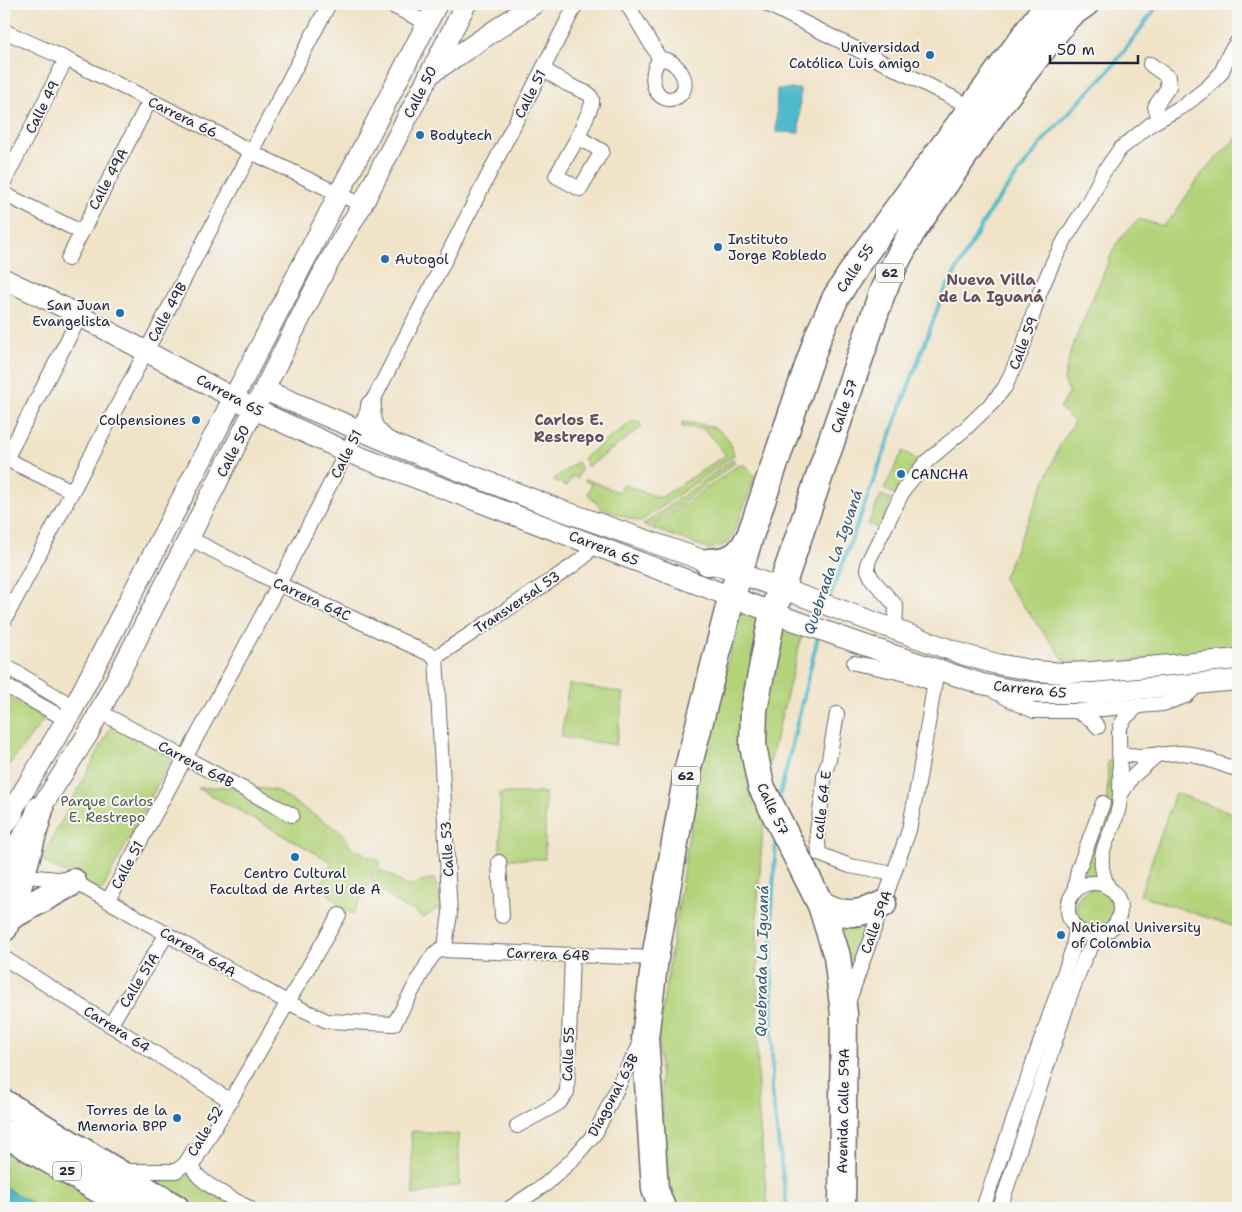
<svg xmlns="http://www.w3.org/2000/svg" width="1242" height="1212" font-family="'Shantell Sans',sans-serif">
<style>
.green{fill:#b3d37a;stroke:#6a7a5a}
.water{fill:#4fb9cc;stroke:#386e84}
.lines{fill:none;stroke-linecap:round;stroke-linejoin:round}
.stream{stroke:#4fb9cc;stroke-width:4}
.street-casing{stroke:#6a666c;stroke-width:16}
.secondary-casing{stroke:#6a666c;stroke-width:22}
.highway-casing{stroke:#6a666c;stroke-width:29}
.street{stroke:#fff;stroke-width:14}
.secondary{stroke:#fff;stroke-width:20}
.highway{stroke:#fff;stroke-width:26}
.poi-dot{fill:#1f6fb2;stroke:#f6f6f2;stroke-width:2}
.labels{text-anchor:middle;stroke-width:4;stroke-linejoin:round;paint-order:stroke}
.shield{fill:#f6f6f2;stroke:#626272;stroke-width:1}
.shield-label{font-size:12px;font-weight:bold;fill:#22223b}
.poi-label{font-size:14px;fill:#22223b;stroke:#f6f6f2;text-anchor:start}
.street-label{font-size:14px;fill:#22223b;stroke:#f6f6f2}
.park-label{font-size:14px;fill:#4e574e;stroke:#f6f6f2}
.neighbourhood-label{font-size:15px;font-weight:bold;fill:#6a4e56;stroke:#f6f6f2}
.water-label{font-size:15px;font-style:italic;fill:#32576e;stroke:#f6f6f2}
</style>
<rect width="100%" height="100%" fill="#f6f6f2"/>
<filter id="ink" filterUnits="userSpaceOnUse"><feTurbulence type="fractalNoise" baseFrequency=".02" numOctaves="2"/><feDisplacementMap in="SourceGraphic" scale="10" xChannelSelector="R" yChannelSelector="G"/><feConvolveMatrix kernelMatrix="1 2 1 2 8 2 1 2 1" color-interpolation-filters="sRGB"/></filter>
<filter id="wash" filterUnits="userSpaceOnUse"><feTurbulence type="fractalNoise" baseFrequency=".0096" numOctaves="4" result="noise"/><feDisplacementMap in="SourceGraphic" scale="20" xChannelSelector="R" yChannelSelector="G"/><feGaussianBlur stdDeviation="1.12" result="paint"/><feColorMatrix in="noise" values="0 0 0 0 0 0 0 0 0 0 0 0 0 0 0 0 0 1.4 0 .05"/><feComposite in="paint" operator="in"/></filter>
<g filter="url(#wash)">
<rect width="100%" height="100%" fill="#f0e3c8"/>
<g class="green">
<polygon points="1238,136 1238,652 1069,666 1003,579 1061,443 1074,422 1060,408 1069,392 1064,380 1071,349 1116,244 1138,219 1163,226 1175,213 1202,173"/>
<polygon points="633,421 638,421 642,427 588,467 583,458"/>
<path d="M682,422C709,425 727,425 734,455L640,522L601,508L588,494L592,484L585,481L586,479L618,492L622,484L660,498L726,455L704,429L682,427Z"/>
<polygon points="903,451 920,461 896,495 884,489"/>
<polygon points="733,459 735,463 648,528 643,525"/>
<polygon points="577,462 581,469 577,478 572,476 567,486 555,481 555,478"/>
<polygon points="743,465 748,467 755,477 734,532 731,539 723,546 709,549 652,528 737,466"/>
<polygon points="881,495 891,499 880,529 868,524"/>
<polygon points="741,612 802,635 767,774 757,910 758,1106 768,1208 675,1208 667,1188 658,1037 699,769"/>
<polygon points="569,684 624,693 616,745 561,737"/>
<polygon points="4,695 45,718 4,771"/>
<polygon points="112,725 172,757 101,892 41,860"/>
<polygon points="1108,761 1116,761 1116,807 1098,873 1083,876 1107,805"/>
<polygon points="236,786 275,790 344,834 350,847 381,862 353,914 340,906 321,885 332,862 198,788"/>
<rect x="500" y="793" width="45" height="66"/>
<polygon points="1175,793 1238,815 1238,928 1140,895"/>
<polygon points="380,869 408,886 434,878 442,905 424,918 418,915 415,910 404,908 373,884"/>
<circle cx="1096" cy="908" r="20"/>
<polygon points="873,915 859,959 852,959 848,966 837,919"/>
<polygon points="411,1131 458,1134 460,1185 413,1195"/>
<polygon points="4,1139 119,1208 40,1208 4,1187"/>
<polygon points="188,1175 242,1208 199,1208 150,1178"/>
</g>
<g class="water">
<polygon points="777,89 800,89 799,133 776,132"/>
<polygon points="4,1187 40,1208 4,1208"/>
</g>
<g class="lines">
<g class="stream">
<polyline points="829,600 943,294 991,209 1047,136 1112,67 1159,4"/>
<polyline points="779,799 818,636"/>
<polyline points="776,841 772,909 772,1093 787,1208"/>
</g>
</g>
</g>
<g filter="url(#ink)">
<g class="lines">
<g class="street-casing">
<g id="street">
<polyline points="389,4 427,23"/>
<polyline points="627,4 660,59"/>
<polyline points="767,4 973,108"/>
<polyline points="4,31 66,59 225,137 251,152 362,205"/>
<path d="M660,59C667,59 672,61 677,67C701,93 662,114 654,85C652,76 654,66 660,59Z"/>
<polyline points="1150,64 1169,78 1167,83 1169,86 1155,107 1159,119"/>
<polyline points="543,69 567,84 589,94 592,99 592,104 578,137 556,176 580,189 602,151 578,137"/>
<polyline points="4,182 66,59"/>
<polyline points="4,194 81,232"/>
<polyline points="68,259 150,100"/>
<polyline points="4,458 72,491"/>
<polyline points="6,459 80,316"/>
<polyline points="189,538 279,584 436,657"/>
<polyline points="4,621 329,4"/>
<polyline points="895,630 896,606 872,579 868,570 868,562 904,489 927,461 965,429 993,402 1005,387 1022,350 1040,292 1054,260 1067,236 1089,201 1103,173 1120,149 1151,124 1185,105 1209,86 1221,73 1230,52 1238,41"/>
<polyline points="436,657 571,567 584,557 594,544"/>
<path d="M854,663C880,668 904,672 929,682"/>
<polyline points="4,665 74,707"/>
<polyline points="4,685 67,720"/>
<polyline points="994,691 1018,704 1034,711 1077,711 1163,704 1186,696 1199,684"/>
<polyline points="100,712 292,815"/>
<polyline points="1078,712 1092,720 1098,727"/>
<polyline points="837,714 829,759 824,776 823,792 817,831 819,854 850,866 889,873"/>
<polyline points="1120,726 1126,717 1137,707"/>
<polyline points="1119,754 1139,756 1181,753 1192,754 1238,770"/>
<polyline points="1120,796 1132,777 1158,754"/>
<polyline points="499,862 502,916"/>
<polyline points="17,875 67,880 80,885 287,1002 327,1021 394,1024 427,964 434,954 445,946 450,914 436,657"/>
<circle cx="1094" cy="909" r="26"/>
<path d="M1108,887C1091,850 1113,839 1119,806C1122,785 1119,756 1119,733"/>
<polyline points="1074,892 1078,870 1103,803"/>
<polyline points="108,901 279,584 576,4"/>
<polyline points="440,950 655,958"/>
<polyline points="4,958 231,1101"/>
<polyline points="848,1003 909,830 918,784 937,669"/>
<polyline points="110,1025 167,934"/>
<polyline points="517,1126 559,1103 567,1092 572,955"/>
<polyline points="123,1171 176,1171 185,1164 194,1150"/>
<path d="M249,1208C237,1201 197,1182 194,1169C193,1165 195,1161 197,1157C245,1077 291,996 339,915"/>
<polyline points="510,1208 546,1184 572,1160 596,1132 624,1074 642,1042"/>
<polyline points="983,1208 1065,971 1073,948 1076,928"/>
<polyline points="1000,1208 1070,996 1085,957 1099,935"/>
</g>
</g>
<g class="secondary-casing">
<g id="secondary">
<polyline points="430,74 534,4"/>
<polyline points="4,279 61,306 254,409 347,452 793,620 887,653 982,684 1013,690 1039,693 1093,693 1238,680"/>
<polyline points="264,390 412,452 555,508 708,562 965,655 997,664 1036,671 1064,673 1092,672 1238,659"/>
<path d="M371,405C369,424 372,428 385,440"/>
<polyline points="4,824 74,707 437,4"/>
<polyline points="4,865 88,734 189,538 325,269 362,205 466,4"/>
</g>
</g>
<g class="highway-casing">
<g id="highway">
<path d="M708,562C728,561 739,558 748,539"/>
<polyline points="4,821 10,813"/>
<path d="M821,905C846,917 859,915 883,904"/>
<polyline points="8,918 73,882"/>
<polyline points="4,928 16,895 40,809"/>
<polyline points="4,1103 176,1208"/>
<polyline points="4,1133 130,1208"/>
<polyline points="662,1208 655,1189 645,1037 655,958 688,768 730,603 750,536 819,334 836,297 859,261 1048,4"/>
<polyline points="842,1208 844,1014 837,956 821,905 761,786 753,746 754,710 773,612 882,293 895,264 912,232 997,108 1068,16 1085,4"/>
</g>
</g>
<use href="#street" class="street"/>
<use href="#secondary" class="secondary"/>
<use href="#highway" class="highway"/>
</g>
</g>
<g class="poi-dot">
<circle cx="930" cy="55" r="5"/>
<circle cx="420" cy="135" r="5"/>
<circle cx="718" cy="247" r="5"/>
<circle cx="385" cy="259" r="5"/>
<circle cx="120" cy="313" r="5"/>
<circle cx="196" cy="420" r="5"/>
<circle cx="901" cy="474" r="5"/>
<circle cx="295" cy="857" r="5"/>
<circle cx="1061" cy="935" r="5"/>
<circle cx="177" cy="1118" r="5"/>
</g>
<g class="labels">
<g class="shield">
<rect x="876" y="263.5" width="28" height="19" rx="4"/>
<rect x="672" y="766.5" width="28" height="19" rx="4"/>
<rect x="53" y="1161.5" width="28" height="19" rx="4"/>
</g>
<g class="shield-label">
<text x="890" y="277">62</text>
<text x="686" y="780">62</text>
<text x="67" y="1175">25</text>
</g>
<g class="poi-label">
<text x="920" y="52" text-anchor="end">Universidad<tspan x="920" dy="16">Católica Luis amigo</tspan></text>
<text x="430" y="140">Bodytech</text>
<text x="728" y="244">Instituto<tspan x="728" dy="16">Jorge Robledo</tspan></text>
<text x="395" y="264">Autogol</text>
<text x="110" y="310" text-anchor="end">San Juan<tspan x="110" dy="16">Evangelista</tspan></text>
<text x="186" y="425" text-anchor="end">Colpensiones</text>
<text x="911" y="479">CANCHA</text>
<text x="295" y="878" text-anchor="middle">Centro Cultural<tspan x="295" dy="16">Facultad de Artes U de A</tspan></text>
<text x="1071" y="932">National University<tspan x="1071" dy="16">of Colombia</tspan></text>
<text x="167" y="1115" text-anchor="end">Torres de la<tspan x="167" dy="16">Memoria BPP</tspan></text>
</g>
<g class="street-label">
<text transform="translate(420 92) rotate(-63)" y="5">Calle 50</text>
<text transform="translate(530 94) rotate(-63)" y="5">Calle 51</text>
<text transform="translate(42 107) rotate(-63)" y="5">Calle 49</text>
<text transform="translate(183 117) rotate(26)" y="5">Carrera 66</text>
<text transform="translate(108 179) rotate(-62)" y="5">Calle 49A</text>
<text transform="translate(855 268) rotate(-56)" y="5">Calle 55</text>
<text transform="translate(167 312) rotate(-61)" y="5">Calle 49B</text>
<text transform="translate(1023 343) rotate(-69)" y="5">Calle 59</text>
<text transform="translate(230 395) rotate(28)" y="5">Carrera 65</text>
<text transform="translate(844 406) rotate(-71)" y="5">Calle 57</text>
<text transform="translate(233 451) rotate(-63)" y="5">Calle 50</text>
<text transform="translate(346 454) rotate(-63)" y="5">Calle 51</text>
<text transform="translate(604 548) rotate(21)" y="5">Carrera 65</text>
<text transform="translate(312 599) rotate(25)" y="5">Carrera 64C</text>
<text transform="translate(517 602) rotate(-34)" y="5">Transversal 53</text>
<text transform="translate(1030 689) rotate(6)" y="5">Carrera 65</text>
<text transform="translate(196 764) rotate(28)" y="5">Carrera 64B</text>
<text transform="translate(822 805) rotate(-83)" y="5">calle 64 E</text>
<text transform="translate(773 809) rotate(65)" y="5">Calle 57</text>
<text transform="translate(447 849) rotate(-93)" y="5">Calle 53</text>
<text transform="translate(127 865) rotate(-62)" y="5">Calle 51</text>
<text transform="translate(876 922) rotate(-70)" y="5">Calle 59A</text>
<text transform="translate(198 952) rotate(30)" y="5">Carrera 64A</text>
<text transform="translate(548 954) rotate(2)" y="5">Carrera 64B</text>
<text transform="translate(139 980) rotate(-58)" y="5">Calle 51A</text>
<text transform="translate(117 1029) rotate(32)" y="5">Carrera 64</text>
<text transform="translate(568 1054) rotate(-88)" y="5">Calle 55</text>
<text transform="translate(613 1095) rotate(-62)" y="5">Diagonal 63B</text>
<text transform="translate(843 1111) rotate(-89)" y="5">Avenida Calle 59A</text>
<text transform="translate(205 1131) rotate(-59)" y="5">Calle 52</text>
</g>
<g class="park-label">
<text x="107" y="806">Parque Carlos<tspan x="107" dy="16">E. Restrepo</tspan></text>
</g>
<g class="neighbourhood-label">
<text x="991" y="285">Nueva Villa<tspan x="991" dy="17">de La Iguaná</tspan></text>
<text x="569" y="425">Carlos E.<tspan x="569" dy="17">Restrepo</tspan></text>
</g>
<g class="water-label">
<text transform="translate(833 562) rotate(-71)" y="5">Quebrada La Iguaná</text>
<text transform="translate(762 961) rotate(-89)" y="5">Quebrada La Iguaná</text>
</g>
</g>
<rect width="1242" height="1212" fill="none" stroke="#f6f6f2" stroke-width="20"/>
<path d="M1050 55v8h88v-8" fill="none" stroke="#22223b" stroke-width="2.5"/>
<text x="1057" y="55" font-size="15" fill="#22223b" stroke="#f6f6f2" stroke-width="4" paint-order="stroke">50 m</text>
</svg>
